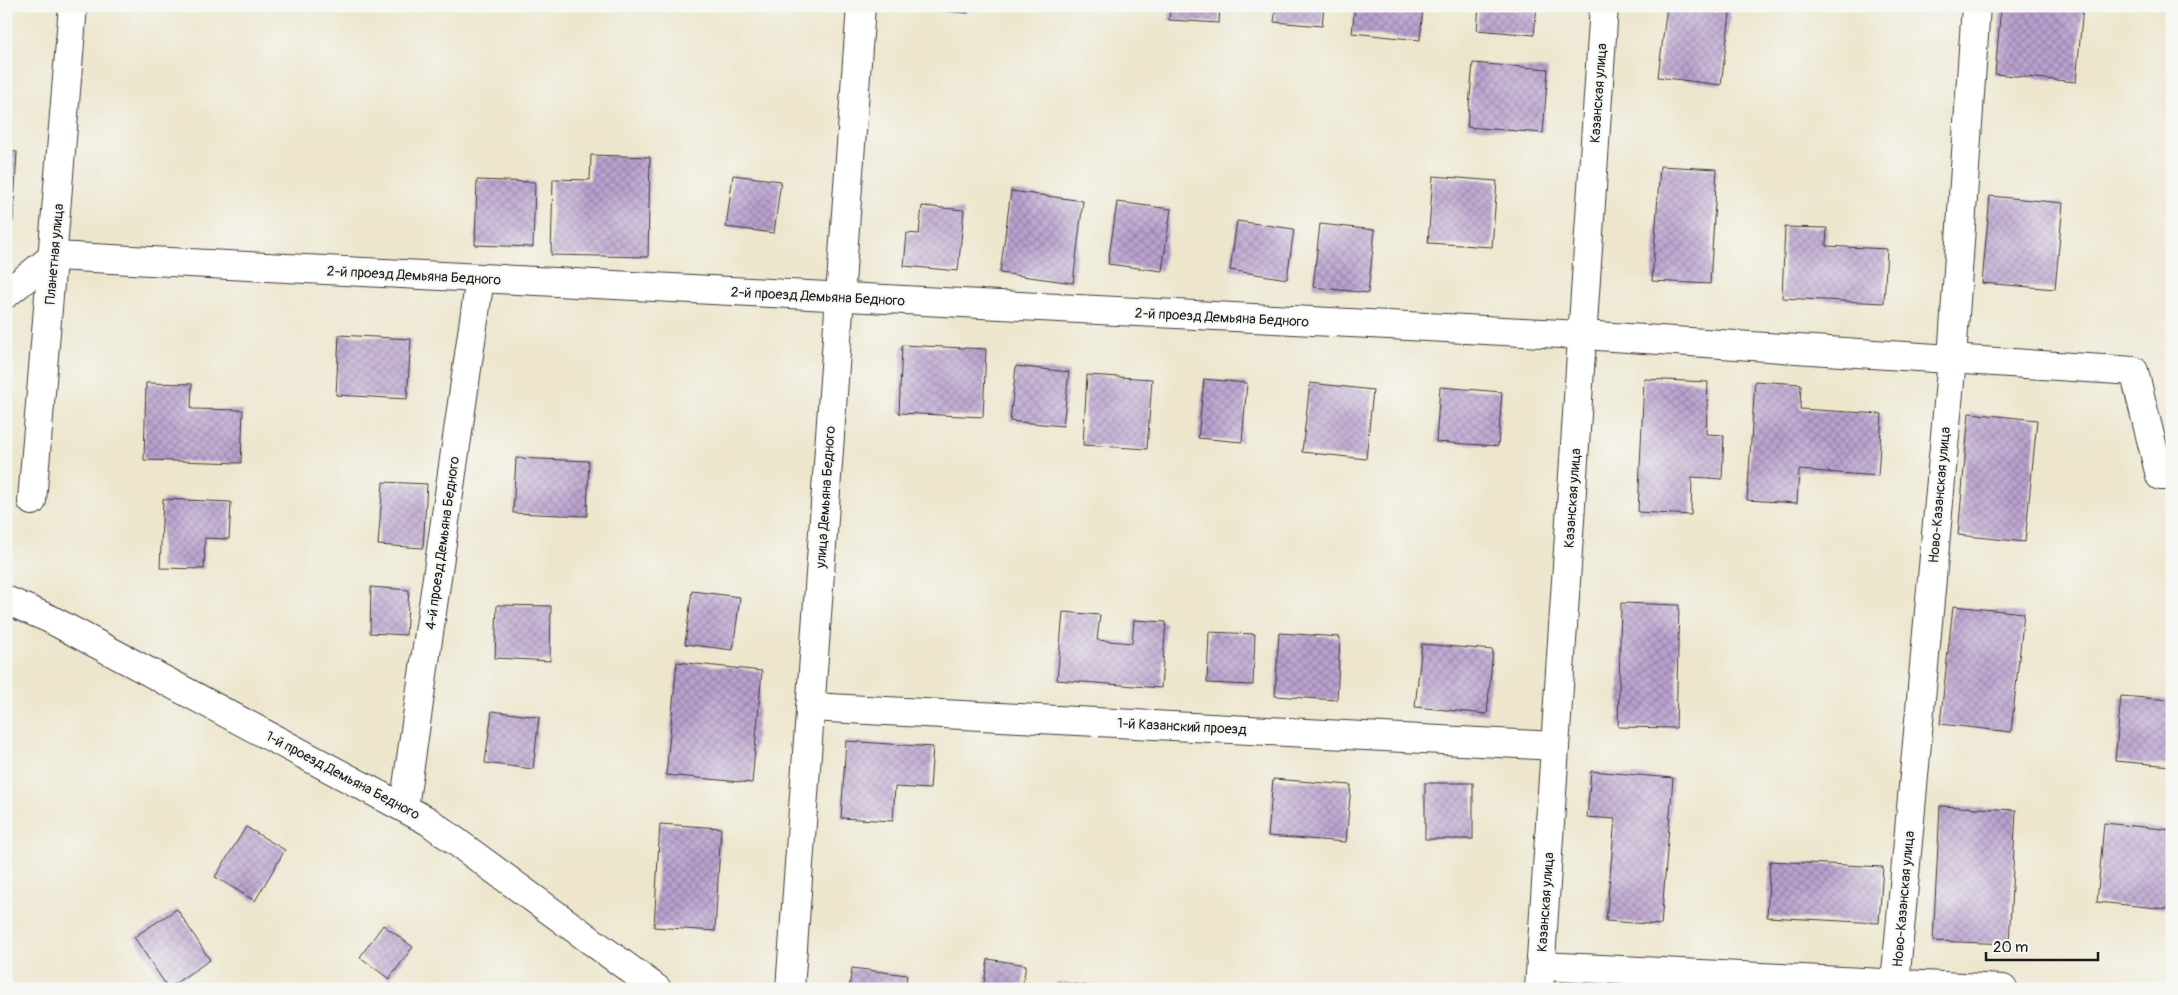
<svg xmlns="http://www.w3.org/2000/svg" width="2178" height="995" font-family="Pangolin,sans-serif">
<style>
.building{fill:url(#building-cross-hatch)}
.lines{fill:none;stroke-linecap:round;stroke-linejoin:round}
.minor-casing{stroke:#3b3a37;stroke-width:30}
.minor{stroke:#fff;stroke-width:28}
.labels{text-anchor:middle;stroke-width:4;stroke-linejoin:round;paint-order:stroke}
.street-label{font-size:14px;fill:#1c1c1c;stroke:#f6f6f2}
</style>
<defs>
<pattern id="building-cross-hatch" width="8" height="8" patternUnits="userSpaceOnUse" patternTransform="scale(1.25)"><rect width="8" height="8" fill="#baa1cf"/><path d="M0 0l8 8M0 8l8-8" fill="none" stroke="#9682a7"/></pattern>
</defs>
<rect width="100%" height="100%" fill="#f6f6f2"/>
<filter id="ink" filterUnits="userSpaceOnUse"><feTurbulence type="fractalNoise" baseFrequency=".02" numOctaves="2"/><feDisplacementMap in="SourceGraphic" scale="10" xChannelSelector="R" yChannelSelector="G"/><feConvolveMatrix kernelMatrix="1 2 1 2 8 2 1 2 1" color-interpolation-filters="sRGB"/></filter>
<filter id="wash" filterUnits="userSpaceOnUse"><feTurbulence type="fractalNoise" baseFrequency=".0096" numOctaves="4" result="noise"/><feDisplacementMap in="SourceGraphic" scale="20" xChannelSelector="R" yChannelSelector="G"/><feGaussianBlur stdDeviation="1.12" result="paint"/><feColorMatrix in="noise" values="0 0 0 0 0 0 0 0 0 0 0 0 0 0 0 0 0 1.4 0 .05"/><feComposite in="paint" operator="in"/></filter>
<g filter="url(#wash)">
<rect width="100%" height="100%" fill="#ede6cd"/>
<g id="blocks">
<g class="building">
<polygon points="920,6 968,6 968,13 919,9"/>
<polygon points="1170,6 1220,6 1219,23 1169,20"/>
<polygon points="1276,6 1324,6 1322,26 1274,22"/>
<polygon points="1355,6 1423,6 1420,40 1352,33"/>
<polygon points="1479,6 1537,6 1534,35 1477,30"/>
<polygon points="1667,6 1731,6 1721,85 1658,77"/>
<polygon points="2001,6 2083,7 2076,82 1995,74"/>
<polygon points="1473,63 1548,69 1543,133 1467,127"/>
<polygon points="6,151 17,152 13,222 6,221"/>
<polygon points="591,155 650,157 648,257 551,255 553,179 590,180"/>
<polygon points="1660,166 1717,169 1710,284 1652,281"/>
<polygon points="733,175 781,181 774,233 726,227"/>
<polygon points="1433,176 1497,181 1492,247 1428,243"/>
<polygon points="477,180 535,182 533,247 475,245"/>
<polygon points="1011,191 1083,201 1073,283 1000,273"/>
<polygon points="1990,196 2063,203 2055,289 1982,283"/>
<polygon points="1117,202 1171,209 1162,271 1108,264"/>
<polygon points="922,206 964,210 958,271 904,266 907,233 919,234"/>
<polygon points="1237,221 1294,229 1287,279 1230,270"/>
<polygon points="1320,224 1375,230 1368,293 1313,287"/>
<polygon points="1785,227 1827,228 1826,246 1887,249 1884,303 1782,298"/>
<polygon points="339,335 411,339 407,399 336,395"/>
<polygon points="902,345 986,349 983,417 899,413"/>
<polygon points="1016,366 1069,372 1063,426 1010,421"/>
<polygon points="1087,375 1152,379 1147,449 1083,445"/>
<polygon points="1204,379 1247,383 1242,442 1198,438"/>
<polygon points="1644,379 1708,382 1706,434 1724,435 1722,479 1692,477 1691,515 1638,512"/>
<polygon points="1755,381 1801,384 1800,409 1882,414 1878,476 1799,470 1797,503 1747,500"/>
<polygon points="146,383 192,384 191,409 243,410 241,463 144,460"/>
<polygon points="1310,383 1373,390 1366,459 1302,452"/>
<polygon points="1440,387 1502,392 1498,446 1436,442"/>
<polygon points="1969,413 2037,420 2025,542 1958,535"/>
<polygon points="516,458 589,461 587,516 513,513"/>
<polygon points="383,482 427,484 423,548 378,545"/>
<polygon points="163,499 231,502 229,539 205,538 204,569 160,568"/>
<polygon points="371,587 409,590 406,635 370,633"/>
<polygon points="692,591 740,597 733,650 685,644"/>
<polygon points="1621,603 1679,605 1676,728 1618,727"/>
<polygon points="497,605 551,606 550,661 495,658"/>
<polygon points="1953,606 2024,613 2011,732 1940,724"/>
<polygon points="1063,612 1100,615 1097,640 1132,643 1134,620 1166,622 1161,688 1057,680"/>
<polygon points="1209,632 1255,634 1253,685 1207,683"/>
<polygon points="1279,633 1340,637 1337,700 1275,696"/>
<polygon points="1422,644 1493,650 1487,714 1415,707"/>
<polygon points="677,662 762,671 752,783 666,775"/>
<polygon points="2121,696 2172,700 2172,766 2115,761"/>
<polygon points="492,711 539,717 533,769 485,763"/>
<polygon points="846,741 933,747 930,789 895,787 893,821 841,818"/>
<polygon points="1591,771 1673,778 1661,925 1606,921 1615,819 1587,817"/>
<polygon points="1273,779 1351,785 1346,842 1268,836"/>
<rect x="1425" y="783" width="48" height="56"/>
<polygon points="1940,806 2016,810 2009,944 1933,941"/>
<polygon points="2104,823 2172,830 2172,860 2167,909 2097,902"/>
<polygon points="660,824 721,828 715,931 654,927"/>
<polygon points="246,827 285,850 255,901 215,877"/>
<polygon points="1770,861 1883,867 1879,923 1767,917"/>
<polygon points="177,909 210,960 168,988 134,937"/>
<polygon points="383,925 413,947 389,979 360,957"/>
<polygon points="988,959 1026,965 1022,989 983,989"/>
<polygon points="852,968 907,975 905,989 849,989"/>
<polygon points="1057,982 1106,988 1105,989 1056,989"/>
</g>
</g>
</g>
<g filter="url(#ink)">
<use href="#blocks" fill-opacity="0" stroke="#3b3a37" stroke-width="1"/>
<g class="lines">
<g class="minor-casing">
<g id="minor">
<polyline points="6,294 54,256 1582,335 2134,371 2160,476 2172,476"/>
<polyline points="32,501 73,6"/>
<polyline points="6,600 50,619 428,821 657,989"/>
<polyline points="810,707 1555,746"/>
<polyline points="404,807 480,278"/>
<polyline points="1541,966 2003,989"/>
<polyline points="1895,984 1952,359 1976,6"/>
<polyline points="790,989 861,6"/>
<polyline points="1539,989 1604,6"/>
</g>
</g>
<use href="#minor" class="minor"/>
</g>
</g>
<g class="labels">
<g class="street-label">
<text transform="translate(1598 93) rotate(-86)" y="5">Казанская улица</text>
<text transform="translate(54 254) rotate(-85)" y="5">Планетная улица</text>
<text transform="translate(414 275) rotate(3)" y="5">2-й проезд Демьяна Бедного</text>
<text transform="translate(818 296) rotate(3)" y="5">2-й проезд Демьяна Бедного</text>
<text transform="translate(1222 317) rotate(3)" y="5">2-й проезд Демьяна Бедного</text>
<text transform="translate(1939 495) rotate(-85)" y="5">Ново-Казанская улица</text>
<text transform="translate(825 497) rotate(-86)" y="5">улица Демьяна Бедного</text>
<text transform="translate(1572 498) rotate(-86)" y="5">Казанская улица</text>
<text transform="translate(442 543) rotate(-82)" y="5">4-й проезд Демьяна Бедного</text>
<text transform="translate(1182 726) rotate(3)" y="5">1-й Казанский проезд</text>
<text transform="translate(343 775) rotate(28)" y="5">1-й проезд Демьяна Бедного</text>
<text transform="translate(1903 899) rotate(-85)" y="5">Ново-Казанская улица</text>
<text transform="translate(1545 902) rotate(-86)" y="5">Казанская улица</text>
</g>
</g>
<rect width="2178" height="995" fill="none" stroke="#f6f6f2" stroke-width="25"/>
<path d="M1986 952v8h112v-8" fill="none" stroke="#1c1c1c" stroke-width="2.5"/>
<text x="1993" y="952" font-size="15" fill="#1c1c1c" stroke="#f6f6f2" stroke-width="4" paint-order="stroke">20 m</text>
</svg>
